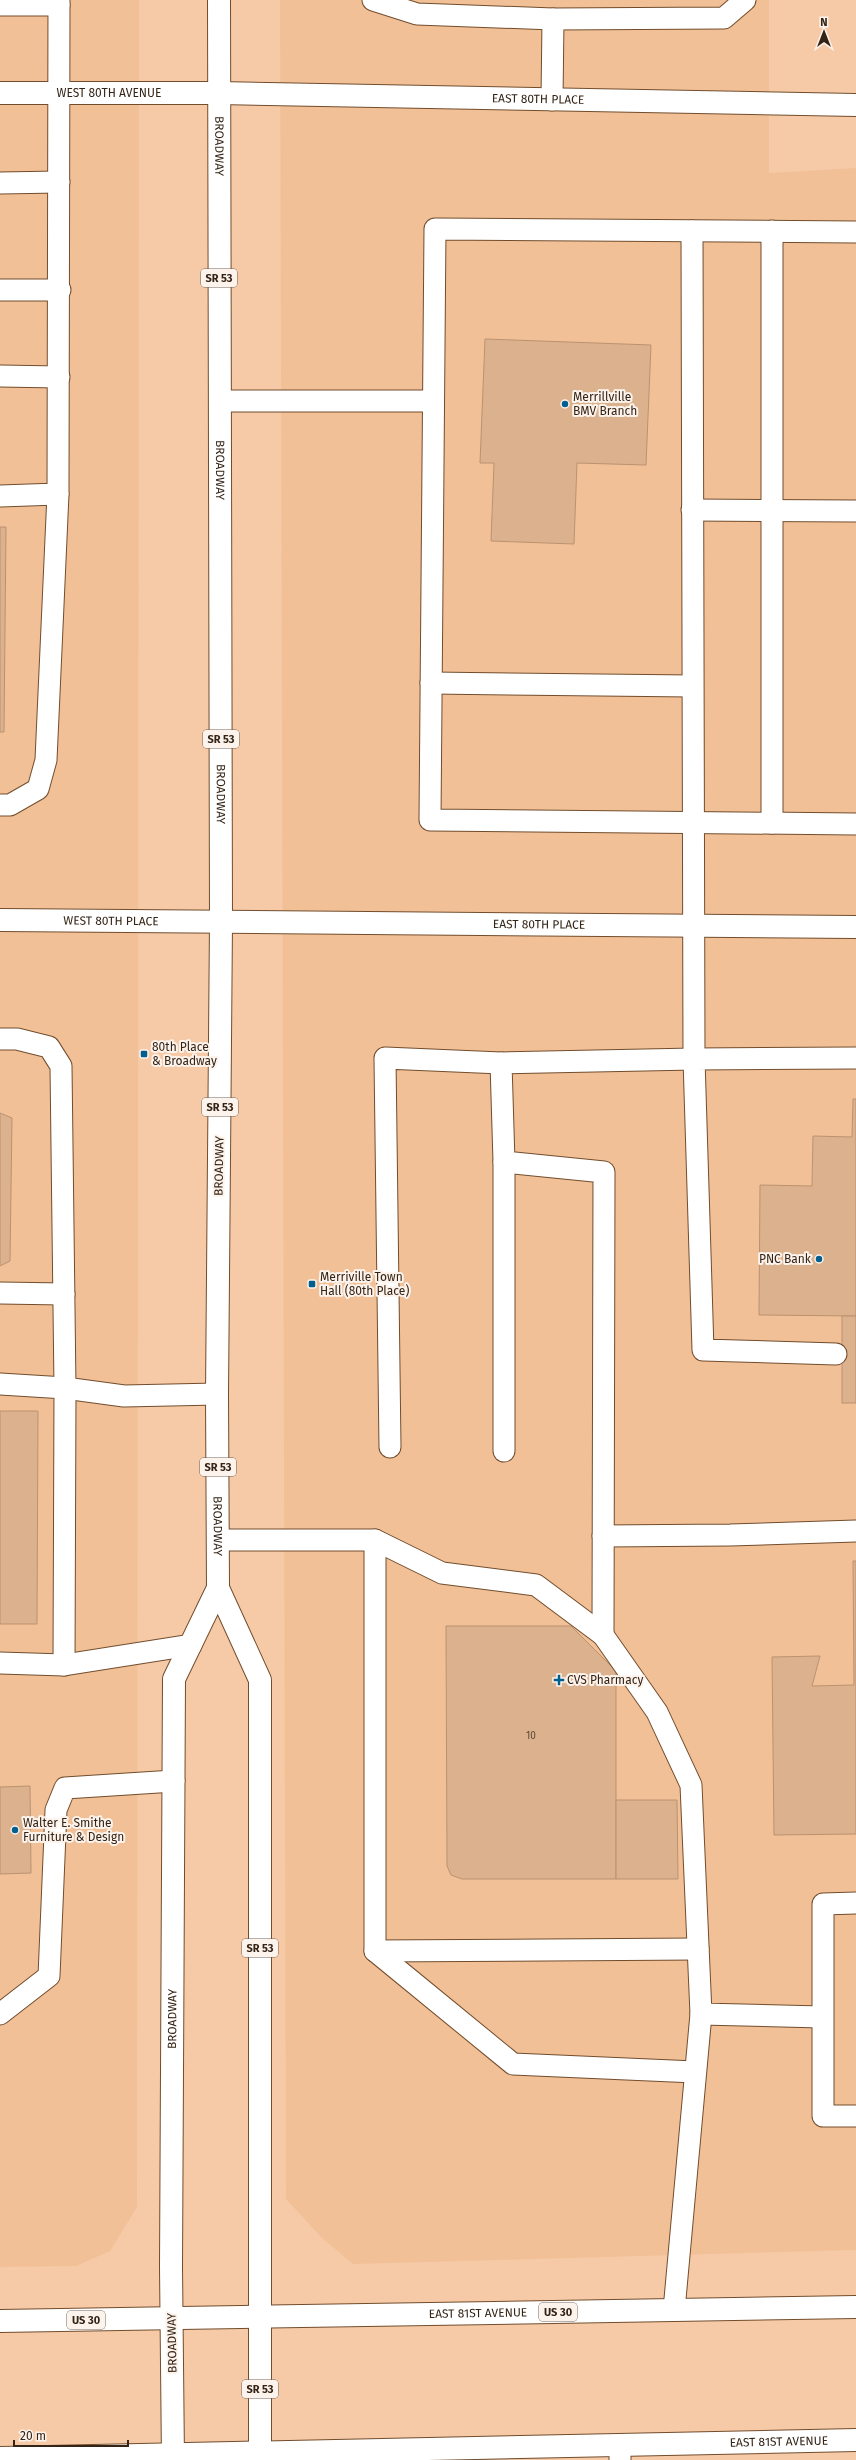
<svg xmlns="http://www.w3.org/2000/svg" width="856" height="2460" font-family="'Fira Sans',sans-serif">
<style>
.built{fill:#f1c097}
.building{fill:#dcb18e;stroke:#bb9270}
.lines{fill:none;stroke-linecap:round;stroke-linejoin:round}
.lane-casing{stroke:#724d2d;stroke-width:23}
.street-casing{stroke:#724d2d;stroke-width:24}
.primary-casing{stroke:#724d2d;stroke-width:24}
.lane{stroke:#fff;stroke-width:21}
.street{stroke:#fff;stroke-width:22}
.primary{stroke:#fff;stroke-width:22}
.poi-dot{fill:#005f8f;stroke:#fcf3ec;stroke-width:1.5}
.labels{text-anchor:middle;stroke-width:4;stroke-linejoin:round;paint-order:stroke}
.number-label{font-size:10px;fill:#5e4734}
.shield{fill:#fcf3ec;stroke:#706256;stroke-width:1}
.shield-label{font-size:11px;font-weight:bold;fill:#342416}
.street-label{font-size:12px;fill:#342416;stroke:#fcf3ec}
.poi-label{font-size:12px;fill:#342416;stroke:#fcf3ec;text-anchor:start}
</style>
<rect width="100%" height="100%" fill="#f6caa7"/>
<g class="built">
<polygon points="0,0 139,0 137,2207 110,2251 76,2266 0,2267"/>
<polygon points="280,0 769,0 769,173 856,168 856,2250 353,2264 321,2237 286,2199"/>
</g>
<g class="building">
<polygon points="485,339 651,345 646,465 577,463 574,544 491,541 494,463 480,463"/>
<polygon points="0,527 6,527 4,732 0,732"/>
<polygon points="853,1099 856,1099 856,1316 759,1315 760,1185 812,1186 813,1136 852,1137"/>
<polygon points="0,1113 12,1118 10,1261 0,1266"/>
<rect x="842" y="1316" width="14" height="87"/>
<polygon points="0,1411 38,1411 37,1624 0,1624"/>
<polygon points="853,1561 856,1561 856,1834 774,1835 772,1657 820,1656 812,1686 854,1685"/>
<polygon points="446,1626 571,1626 616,1671 616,1879 462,1879 451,1875 447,1866"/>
<polygon points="30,1786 31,1873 0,1874 0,1787"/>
<polygon points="616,1800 677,1800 678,1879 616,1879"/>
</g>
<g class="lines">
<g class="lane-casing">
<g id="lane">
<polyline points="373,0 417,14 553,19"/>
<polyline points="0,5 59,5"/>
<polyline points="552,100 553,19 724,18 745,0"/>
<polyline points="0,183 59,182"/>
<polyline points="772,231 772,823"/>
<polyline points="856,232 435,229 430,820 856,824"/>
<polyline points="0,290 60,290"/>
<polyline points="0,376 59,377"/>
<polyline points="220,401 432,401"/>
<polyline points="0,496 58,494 59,0"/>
<polyline points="692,510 856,511"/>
<polyline points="431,683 692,686"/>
<polyline points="0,805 10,805 38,789 46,760 58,494"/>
<polyline points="0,1039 17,1039 49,1047 61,1066 65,1388 64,1665"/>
<polyline points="504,1162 504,1451"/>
<polyline points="0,1293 64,1294"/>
<polyline points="836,1354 703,1350 694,1059 856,1058"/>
<polyline points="0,1384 65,1388 124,1396 217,1394"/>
<polyline points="390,1447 385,1058 501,1063"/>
<polyline points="603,1536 730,1535 856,1531"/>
<polyline points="219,1540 375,1540 375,1951 513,2064 695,2072"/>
<polyline points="375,1540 442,1573 536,1585 603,1635 657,1712 691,1785 701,2014 822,2017"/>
<polyline points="603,1635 604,1172 504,1162 501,1063 694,1059 692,231"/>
<polyline points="0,1663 64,1665 191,1645"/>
<polyline points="856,1903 823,1904 823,2116 856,2116"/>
<polyline points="375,1951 698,1949"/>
<polyline points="0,2014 49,1976 56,1810 65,1788 174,1781"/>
<polyline points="674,2310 701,2014"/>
<polyline points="620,2445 620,2460"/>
</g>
</g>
<g class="street-casing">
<g id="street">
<path id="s1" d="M0,93H219L856,105"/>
<path id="s2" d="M0,920L856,927"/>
</g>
</g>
<g class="primary-casing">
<g id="primary">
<path id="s3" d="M219,0L221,922L217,1394L218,1588L260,1680V2460"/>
<path id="s4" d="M0,2321L856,2307"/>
<path id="s5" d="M0,2458L856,2440"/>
<path id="s6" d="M173,2460L171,2267L174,1679L218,1588"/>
</g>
</g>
<use href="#lane" class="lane"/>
<use href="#street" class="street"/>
<use href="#primary" class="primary"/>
</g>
<g class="poi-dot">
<circle cx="565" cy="404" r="4"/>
<rect x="140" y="1050" width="8" height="8" rx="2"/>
<circle cx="819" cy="1259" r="4"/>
<rect x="308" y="1280" width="8" height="8" rx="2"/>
<path d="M557 1674h4v4h4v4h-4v4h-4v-4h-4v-4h4z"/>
<circle cx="15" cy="1830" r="4"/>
</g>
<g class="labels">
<g class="number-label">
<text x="531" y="1739">10</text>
</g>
<g class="shield">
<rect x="201" y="269" width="36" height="18" rx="3"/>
<rect x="203" y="730" width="36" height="18" rx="3"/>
<rect x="202" y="1098" width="36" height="18" rx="3"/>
<rect x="200" y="1458" width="36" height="18" rx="3"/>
<rect x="242" y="1939" width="36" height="18" rx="3"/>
<rect x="539" y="2303" width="38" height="18" rx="3"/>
<rect x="67" y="2311" width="38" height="18" rx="3"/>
<rect x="242" y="2380" width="36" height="18" rx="3"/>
</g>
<g class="shield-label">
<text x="219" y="282">SR 53</text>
<text x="221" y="743">SR 53</text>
<text x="220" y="1111">SR 53</text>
<text x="218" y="1471">SR 53</text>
<text x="260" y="1952">SR 53</text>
<text x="558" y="2316">US 30</text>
<text x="86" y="2324">US 30</text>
<text x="260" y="2393">SR 53</text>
</g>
<g class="street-label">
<text dy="4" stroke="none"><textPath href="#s1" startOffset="109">WEST 80TH AVENUE</textPath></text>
<text dy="4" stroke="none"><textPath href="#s1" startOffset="538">EAST 80TH PLACE</textPath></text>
<text dy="4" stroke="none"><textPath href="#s3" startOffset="146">BROADWAY</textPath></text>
<text dy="4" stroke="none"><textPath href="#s3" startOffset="470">BROADWAY</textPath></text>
<text dy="4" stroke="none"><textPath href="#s3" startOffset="794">BROADWAY</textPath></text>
<text dy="4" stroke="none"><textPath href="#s2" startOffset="111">WEST 80TH PLACE</textPath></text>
<text dy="4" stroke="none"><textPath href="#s2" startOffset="539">EAST 80TH PLACE</textPath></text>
<text transform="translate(219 1166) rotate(-89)" y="4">BROADWAY</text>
<text dy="4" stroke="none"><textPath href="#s3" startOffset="1526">BROADWAY</textPath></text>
<text dy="4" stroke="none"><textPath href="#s6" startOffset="441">BROADWAY</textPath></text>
<text dy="4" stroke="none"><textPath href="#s4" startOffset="478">EAST 81ST AVENUE</textPath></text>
<text transform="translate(172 2343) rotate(-91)" y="4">BROADWAY</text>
<text dy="4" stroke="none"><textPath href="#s5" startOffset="779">EAST 81ST AVENUE</textPath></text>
</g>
<g class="poi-label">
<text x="573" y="401">Merrillville<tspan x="573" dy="14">BMV Branch</tspan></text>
<text x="152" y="1051">80th Place<tspan x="152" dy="14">&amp; Broadway</tspan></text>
<text x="811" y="1263" text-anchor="end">PNC Bank</text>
<text x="320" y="1281">Merriville Town<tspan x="320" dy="14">Hall (80th Place)</tspan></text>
<text x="567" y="1684">CVS Pharmacy</text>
<text x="23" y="1827">Walter E. Smithe<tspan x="23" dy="14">Furniture &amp; Design</tspan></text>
</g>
</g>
<g transform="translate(824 32)" stroke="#fcf3ec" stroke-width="3" paint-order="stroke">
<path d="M0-3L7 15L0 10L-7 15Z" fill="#342416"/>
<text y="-6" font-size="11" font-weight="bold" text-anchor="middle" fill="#342416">N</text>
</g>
<path d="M14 2440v6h114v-6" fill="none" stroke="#342416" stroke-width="2"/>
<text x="20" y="2440" font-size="12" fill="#342416" stroke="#fcf3ec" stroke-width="3" paint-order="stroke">20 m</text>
</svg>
